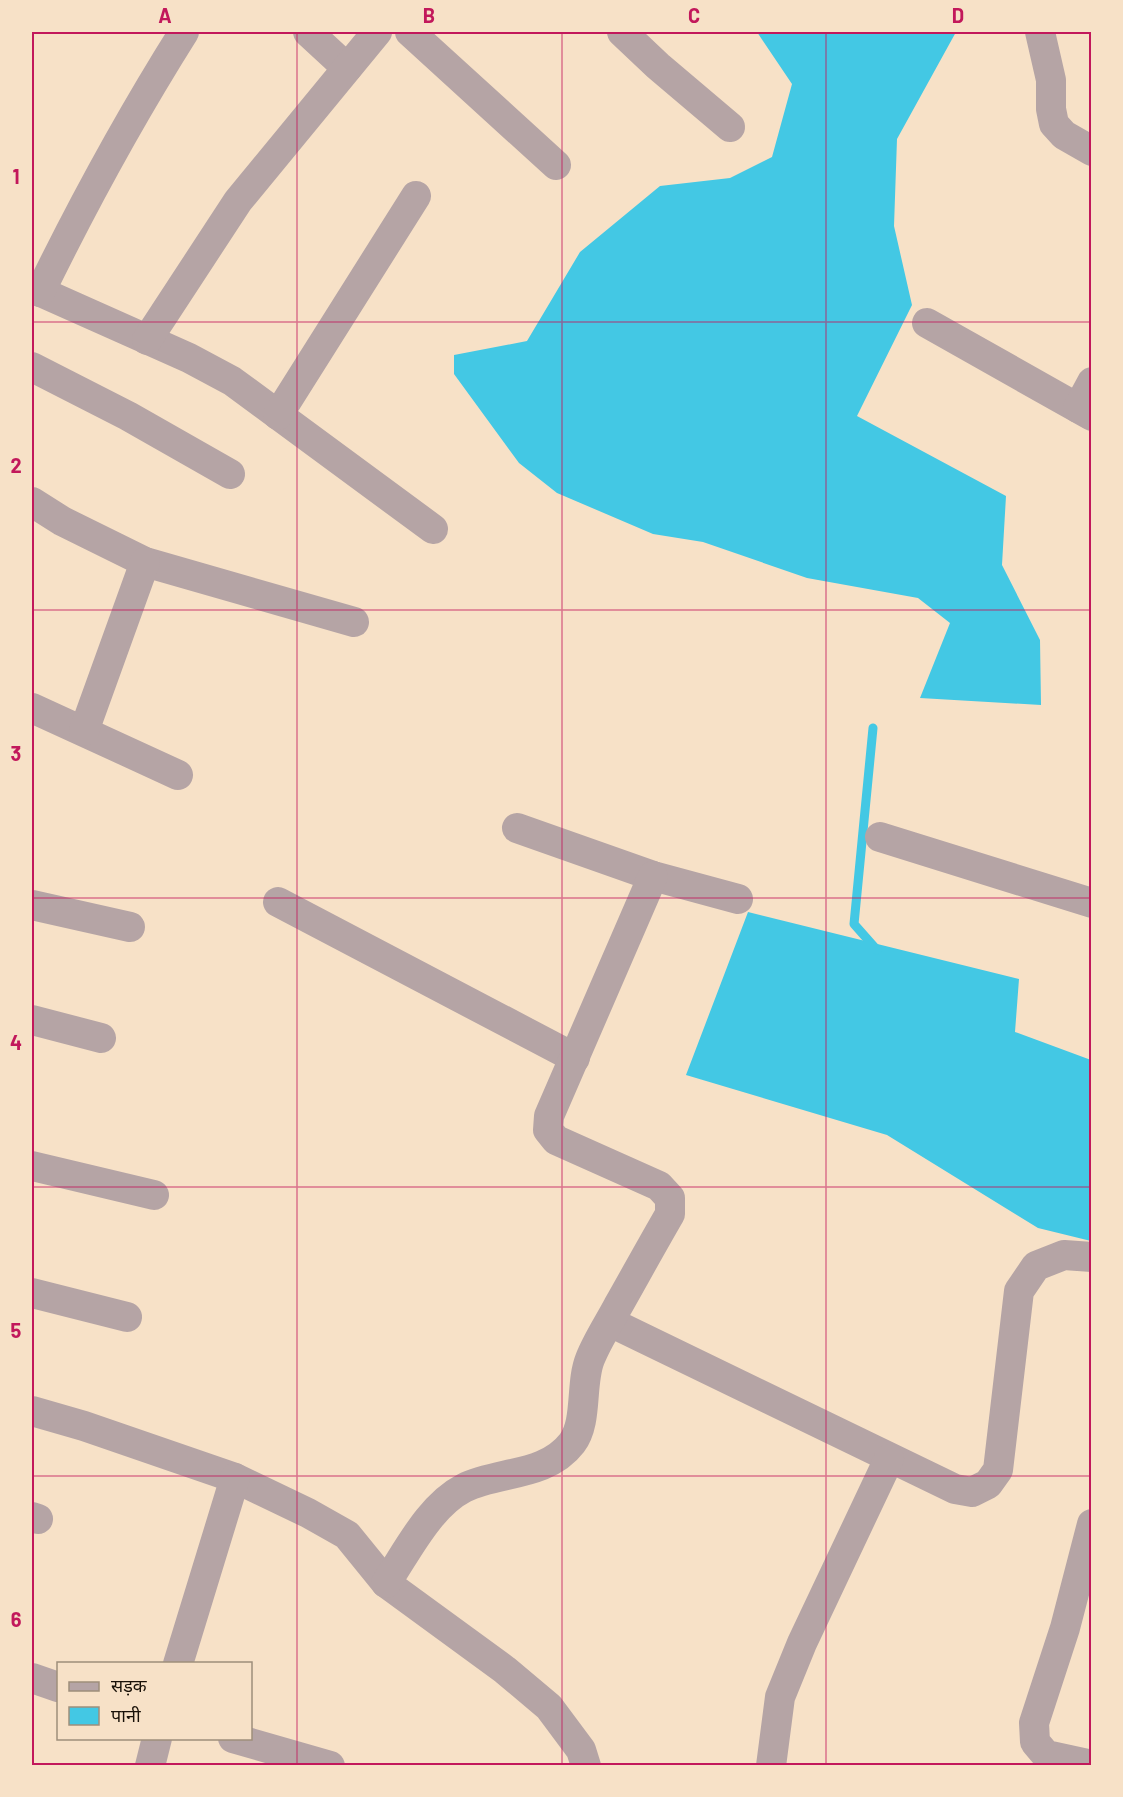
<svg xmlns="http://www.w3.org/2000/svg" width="1123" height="1797" font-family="Barlow,'Noto Sans Devanagari',sans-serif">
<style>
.water{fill:#43c8e4}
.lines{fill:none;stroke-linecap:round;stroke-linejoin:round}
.stream{stroke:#43c8e4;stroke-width:9}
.street{stroke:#b5a4a5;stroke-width:30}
.grid{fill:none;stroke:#c2185b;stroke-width:1.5;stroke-opacity:0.55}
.neatline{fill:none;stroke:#c2185b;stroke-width:2}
.grid-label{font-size:20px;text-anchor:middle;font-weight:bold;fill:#c2185b}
</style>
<rect width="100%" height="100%" fill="#f7e1c7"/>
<g class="water">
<polygon points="757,32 956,32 897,139 894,226 912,305 857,416 1006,496 1002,565 1040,640 1041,705 920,698 950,623 918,598 807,578 703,542 653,534 557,493 519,463 454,374 454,355 527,341 580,252 660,186 730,178 772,157 792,84"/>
<polygon points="748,912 1019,979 1015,1032 1091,1060 1091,1241 1038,1228 887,1135 686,1075"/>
</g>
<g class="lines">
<polyline class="stream" points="873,728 854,924 877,950"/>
<g class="street">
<polyline points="308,32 347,68"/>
<polyline points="410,32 556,165"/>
<polyline points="622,32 658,66 730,127"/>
<polyline points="1040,32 1051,80 1051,109 1054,124 1064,135 1092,151"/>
<polyline points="32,288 189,358 232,381 433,529"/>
<path d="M40,292C84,202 131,116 184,32"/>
<polyline points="927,323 1092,416"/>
<polyline points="147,340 238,201 377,32"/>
<polyline points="32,367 128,416 230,474"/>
<polyline points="1078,408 1092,382"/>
<polyline points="278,415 416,196"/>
<polyline points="32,502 62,521 145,562 354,622"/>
<polyline points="32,708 178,775"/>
<polyline points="84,731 145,562"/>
<polyline points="517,828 653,876 738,899"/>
<polyline points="880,837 1092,903"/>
<polyline points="278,902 575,1058"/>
<polyline points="32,905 130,927"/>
<polyline points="32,1020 101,1038"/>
<polyline points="32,1166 154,1195"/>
<polyline points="32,1293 127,1317"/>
<polyline points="610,1322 955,1489 972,1492 988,1484 998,1470 1019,1291 1036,1266 1064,1255 1092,1257"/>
<polyline points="32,1411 84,1426 235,1478 308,1513 347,1535 386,1583 505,1670 549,1707 581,1750 586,1766"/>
<polyline points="32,1517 38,1519"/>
<polyline points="1092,1524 1065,1628 1034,1723 1035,1742 1046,1755 1092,1765"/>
<path d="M386,1583C407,1552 429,1506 464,1488C498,1471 546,1477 572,1443C588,1422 580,1384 590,1359C597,1341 609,1323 618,1306C635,1276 652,1245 670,1214V1198L659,1186L556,1140L548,1130L549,1116L653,876"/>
<polyline points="178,1664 235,1478"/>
<polyline points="32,1678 58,1687"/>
<polyline points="233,1738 330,1766"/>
<polyline points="150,1766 157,1738"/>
<polyline points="771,1766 780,1697 802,1643 889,1459"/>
</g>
</g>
<path class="grid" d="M297,32V1766M562,32V1766M826,32V1766M32,322H1092M32,610H1092M32,898H1092M32,1187H1092M32,1476H1092"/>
<rect width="1123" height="1797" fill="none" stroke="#f7e1c7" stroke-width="66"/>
<rect x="57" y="1662" width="195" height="78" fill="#f7e1c7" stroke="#9e8e7b" stroke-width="1.5"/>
<rect x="69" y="1682" width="30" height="9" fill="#b5a4a5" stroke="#9e8e7b" stroke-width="1.5"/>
<text x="111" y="1692" font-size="18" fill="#191108">सड़क</text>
<rect x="69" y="1707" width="30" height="18" fill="#43c8e4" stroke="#9e8e7b" stroke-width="1.5"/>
<text x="111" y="1722" font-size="18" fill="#191108">पानी</text>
<rect x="33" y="33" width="1057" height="1731" class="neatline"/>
<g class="grid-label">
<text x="165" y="23">A</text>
<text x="429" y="23">B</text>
<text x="694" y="23">C</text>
<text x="958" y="23">D</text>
<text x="16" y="184">1</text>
<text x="16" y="473">2</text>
<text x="16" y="761">3</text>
<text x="16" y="1050">4</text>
<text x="16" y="1338">5</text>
<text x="16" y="1627">6</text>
</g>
</svg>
